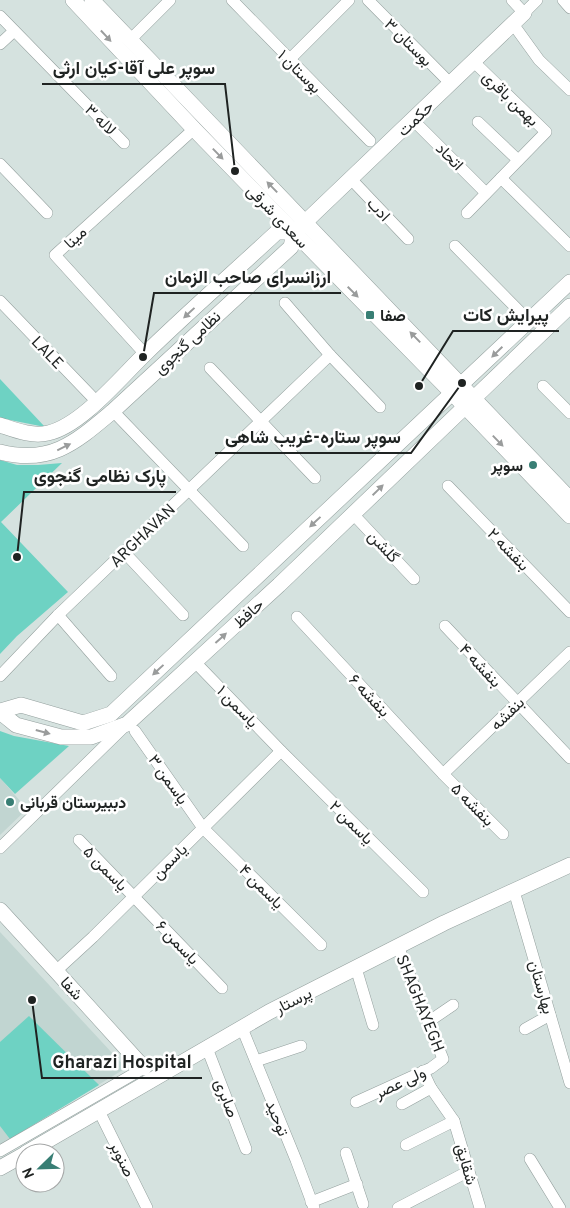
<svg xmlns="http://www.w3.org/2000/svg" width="570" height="1208" font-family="Overpass,Vazirmatn,sans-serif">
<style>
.built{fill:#c1d5d1}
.green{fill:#6ed2c3}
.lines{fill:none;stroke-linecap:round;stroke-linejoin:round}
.street-casing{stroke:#94a09e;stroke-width:12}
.secondary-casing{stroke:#94a09e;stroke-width:16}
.street{stroke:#fff;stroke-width:11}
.secondary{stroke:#fff;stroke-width:15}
.oneway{fill:#9a9c9c}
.poi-dot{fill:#387e74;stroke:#fff;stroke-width:2}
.labels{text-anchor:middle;stroke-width:5;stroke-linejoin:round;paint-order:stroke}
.street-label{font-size:16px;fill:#1f2322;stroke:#fff}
.poi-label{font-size:16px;font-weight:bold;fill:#1f2322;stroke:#fff;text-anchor:start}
.leader{fill:none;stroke:#1f2322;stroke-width:2}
.callout-dot{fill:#1f2322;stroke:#fff;stroke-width:2}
.callout-label{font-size:18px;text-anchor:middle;font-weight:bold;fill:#1f2322;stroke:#fff;stroke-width:5;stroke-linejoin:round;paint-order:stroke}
</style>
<rect width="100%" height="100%" fill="#d5e2df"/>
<g class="built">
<polygon points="0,778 27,809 0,835"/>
<polygon points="0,932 126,1068 0,1145"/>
</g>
<g class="green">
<polygon points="0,379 45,427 0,418"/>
<polygon points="0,460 17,465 38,465 62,463 1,522 68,592 17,636 0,654"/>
<polygon points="0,731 14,736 69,746 15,794 0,778"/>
<polygon points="29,1016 99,1085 10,1139 0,1126 0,1042"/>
</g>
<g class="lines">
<g class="street-casing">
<g id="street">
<polyline points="232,0 370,141"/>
<polyline points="368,0 451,84"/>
<polyline points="512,0 524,13 537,0"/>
<polyline points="563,0 570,8"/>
<polyline points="0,16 124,143"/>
<polyline points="513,24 539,60 570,90"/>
<polyline points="130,40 170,0"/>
<polyline points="0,44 14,31"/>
<polyline points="289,60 349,0"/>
<polyline points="413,120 486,193"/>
<polyline points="478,122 518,160"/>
<polyline points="0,164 47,213"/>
<polyline points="501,178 570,246"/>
<polyline points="351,179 408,239"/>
<polyline points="467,213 546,132 474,62"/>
<polyline points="455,246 529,321"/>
<polyline points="0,301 97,402"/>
<polyline points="285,303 330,355 380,407"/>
<polyline points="145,354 55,255 194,129"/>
<polyline points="210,368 315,478"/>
<polyline points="543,386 570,413"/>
<polyline points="113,411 243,546"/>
<polyline points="448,486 570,612"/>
<polyline points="353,514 414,579"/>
<polyline points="124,552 183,615"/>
<polyline points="58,615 111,676"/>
<polyline points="297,617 443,774 503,834"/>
<polyline points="445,626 570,758"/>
<polyline points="195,662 281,751 423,892"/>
<polyline points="0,676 58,615 330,355"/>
<polyline points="135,731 203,828 321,945"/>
<polyline points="443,774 570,652"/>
<polyline points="79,840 222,988"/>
<polyline points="0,848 125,726"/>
<polyline points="514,891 570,1083"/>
<polyline points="356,968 373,1025"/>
<polyline points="56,971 93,937 281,751"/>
<polyline points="428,1022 453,1005"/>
<polyline points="242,1028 296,1160 314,1208"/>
<polyline points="525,1029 550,1015"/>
<polyline points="207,1048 246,1149"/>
<polyline points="256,1061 301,1046"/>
<polyline points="423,1071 431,1088 454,1121 480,1208"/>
<polyline points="356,1102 431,1068 443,1059 398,946"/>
<polyline points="402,1104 431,1088"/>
<polyline points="99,1111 147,1208"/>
<polyline points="406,1145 454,1121"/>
<polyline points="0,1151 144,1068"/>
<polyline points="346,1153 363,1204"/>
<polyline points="530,1159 560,1208"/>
<polyline points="311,1202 357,1184"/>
<polyline points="398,1208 469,1171"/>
</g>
</g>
<g class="secondary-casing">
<g id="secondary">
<polyline points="73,0 194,129 294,232 452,393 570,516"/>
<polyline points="92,0 570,499"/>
<polyline points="299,228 524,13"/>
<path d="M0,425C15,430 32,437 48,433C81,426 121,377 145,354C188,312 233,273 277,232H294"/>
<path d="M0,452C51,465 76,442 113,411L291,247L294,232"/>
<polyline points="0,711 21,705 83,723 111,714 570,282"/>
<polyline points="0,712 16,725 61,737 91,737 127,724 279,585 570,306"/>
<polyline points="0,910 56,971 144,1068"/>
<polyline points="26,1153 269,1012 444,923 570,865"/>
<polyline points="0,1168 25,1154"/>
</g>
</g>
<use href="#street" class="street"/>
<use href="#secondary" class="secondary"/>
</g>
<defs><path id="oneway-solid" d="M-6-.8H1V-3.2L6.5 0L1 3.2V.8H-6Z" transform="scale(1.25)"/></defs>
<g class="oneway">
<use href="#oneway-solid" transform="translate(106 36) rotate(47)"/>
<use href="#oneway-solid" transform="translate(218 154) rotate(46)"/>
<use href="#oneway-solid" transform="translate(272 187) rotate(-134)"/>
<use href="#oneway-solid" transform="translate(353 292) rotate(45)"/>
<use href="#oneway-solid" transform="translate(189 313) rotate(137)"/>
<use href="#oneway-solid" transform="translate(415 337) rotate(-134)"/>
<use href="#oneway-solid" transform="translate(497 352) rotate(136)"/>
<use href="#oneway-solid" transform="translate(498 441) rotate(46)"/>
<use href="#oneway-solid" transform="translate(64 447) rotate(-26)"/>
<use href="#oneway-solid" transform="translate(378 490) rotate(-44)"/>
<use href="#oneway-solid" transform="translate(315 522) rotate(137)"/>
<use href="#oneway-solid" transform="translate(221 638) rotate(-42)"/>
<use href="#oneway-solid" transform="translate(158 670) rotate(137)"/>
<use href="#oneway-solid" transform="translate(43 732) rotate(15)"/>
</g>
<g class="poi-dot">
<rect x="365" y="310" width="10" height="10" rx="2.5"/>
<circle cx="533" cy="465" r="5"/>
<circle cx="10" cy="802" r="5"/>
</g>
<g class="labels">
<g class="street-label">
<text transform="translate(409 42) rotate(45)" y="6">بوستان ۳</text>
<text transform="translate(300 71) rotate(45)" y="6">بوستان ۱</text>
<text transform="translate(511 98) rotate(44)" y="6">بهمن باقری</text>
<text transform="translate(415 118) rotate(-44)" y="6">حکمت</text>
<text transform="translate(101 119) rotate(45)" y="6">لاله ۳</text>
<text transform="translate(450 156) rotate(45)" y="6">اتحاد</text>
<text transform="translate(379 209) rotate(46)" y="6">ادب</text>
<text transform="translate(278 216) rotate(46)" y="6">سعدی شرقی</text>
<text transform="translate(75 237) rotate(-43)" y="6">مینا</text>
<text transform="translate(187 342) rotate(-43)" y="6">نظامی گنجوی</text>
<text transform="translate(48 352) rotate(46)" y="6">LALE</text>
<text transform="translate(142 535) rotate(-44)" y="6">ARGHAVAN</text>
<text transform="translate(384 546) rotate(47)" y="6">گلشن</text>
<text transform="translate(509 549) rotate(46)" y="6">بنفشه ۲</text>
<text transform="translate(248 613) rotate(-42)" y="6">حافظ</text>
<text transform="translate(481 665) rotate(47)" y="6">بنفشه ۴</text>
<text transform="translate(370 695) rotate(47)" y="6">بنفشه ۶</text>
<text transform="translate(238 706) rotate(46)" y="6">یاسمن ۱</text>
<text transform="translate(507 713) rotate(-44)" y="6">بنفشه</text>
<text transform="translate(169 779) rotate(55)" y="6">یاسمن ۳</text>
<text transform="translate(473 804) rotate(45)" y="6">بنفشه ۵</text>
<text transform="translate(352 822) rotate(45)" y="6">یاسمن ۲</text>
<text transform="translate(169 861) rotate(-45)" y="6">یاسمن</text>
<text transform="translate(106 868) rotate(46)" y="6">یاسمن ۵</text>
<text transform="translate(262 886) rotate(45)" y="6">یاسمن ۴</text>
<text transform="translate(178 942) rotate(46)" y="6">یاسمن ۶</text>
<text transform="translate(542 987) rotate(74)" y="6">بهارستان</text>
<text transform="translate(72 988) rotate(48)" y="6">شفا</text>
<text transform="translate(293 1000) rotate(-27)" y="6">پرستار</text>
<text transform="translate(421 1003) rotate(68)" y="6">SHAGHAYEGH</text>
<text transform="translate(400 1082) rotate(-25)" y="6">ولی عصر</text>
<text transform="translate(227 1098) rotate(69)" y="6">صابری</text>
<text transform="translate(278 1118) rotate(68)" y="6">توحید</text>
<text transform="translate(123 1159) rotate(64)" y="6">صنوبر</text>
<text transform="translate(467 1164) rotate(74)" y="6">شقایق</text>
</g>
<g class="poi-label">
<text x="380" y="321">صفا</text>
<text x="523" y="471" text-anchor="end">سوپر</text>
<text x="20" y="808">دببیرستان قربانی</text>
</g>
</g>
<path class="leader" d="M235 171L225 84H42M143 357L154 293H341M419 386L453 331H559M462 383L411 453H215M17 557L24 492H176M32 1000L42 1078H202"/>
<g class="callout-dot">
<circle cx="235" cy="171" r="5"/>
<circle cx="143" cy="357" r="5"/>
<circle cx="419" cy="386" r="5"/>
<circle cx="462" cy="383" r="5"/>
<circle cx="17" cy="557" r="5"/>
<circle cx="32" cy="1000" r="5"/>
</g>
<g class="callout-label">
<text x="134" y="74">سوپر علی آقا-کیان ارثی</text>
<text x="248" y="283">ارزانسرای صاحب الزمان</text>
<text x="506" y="321">پیرایش کات</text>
<text x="313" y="443">سوپر ستاره-غریب شاهی</text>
<text x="100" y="482">پارک نظامی گنجوی</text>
<text x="122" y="1068">Gharazi Hospital</text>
</g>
<g transform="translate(40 1168) rotate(247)"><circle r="24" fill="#ffffff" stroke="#a5a7a7"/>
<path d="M0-4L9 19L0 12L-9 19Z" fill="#387e74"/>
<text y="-8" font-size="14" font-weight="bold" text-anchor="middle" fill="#1f2322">N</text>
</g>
</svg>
